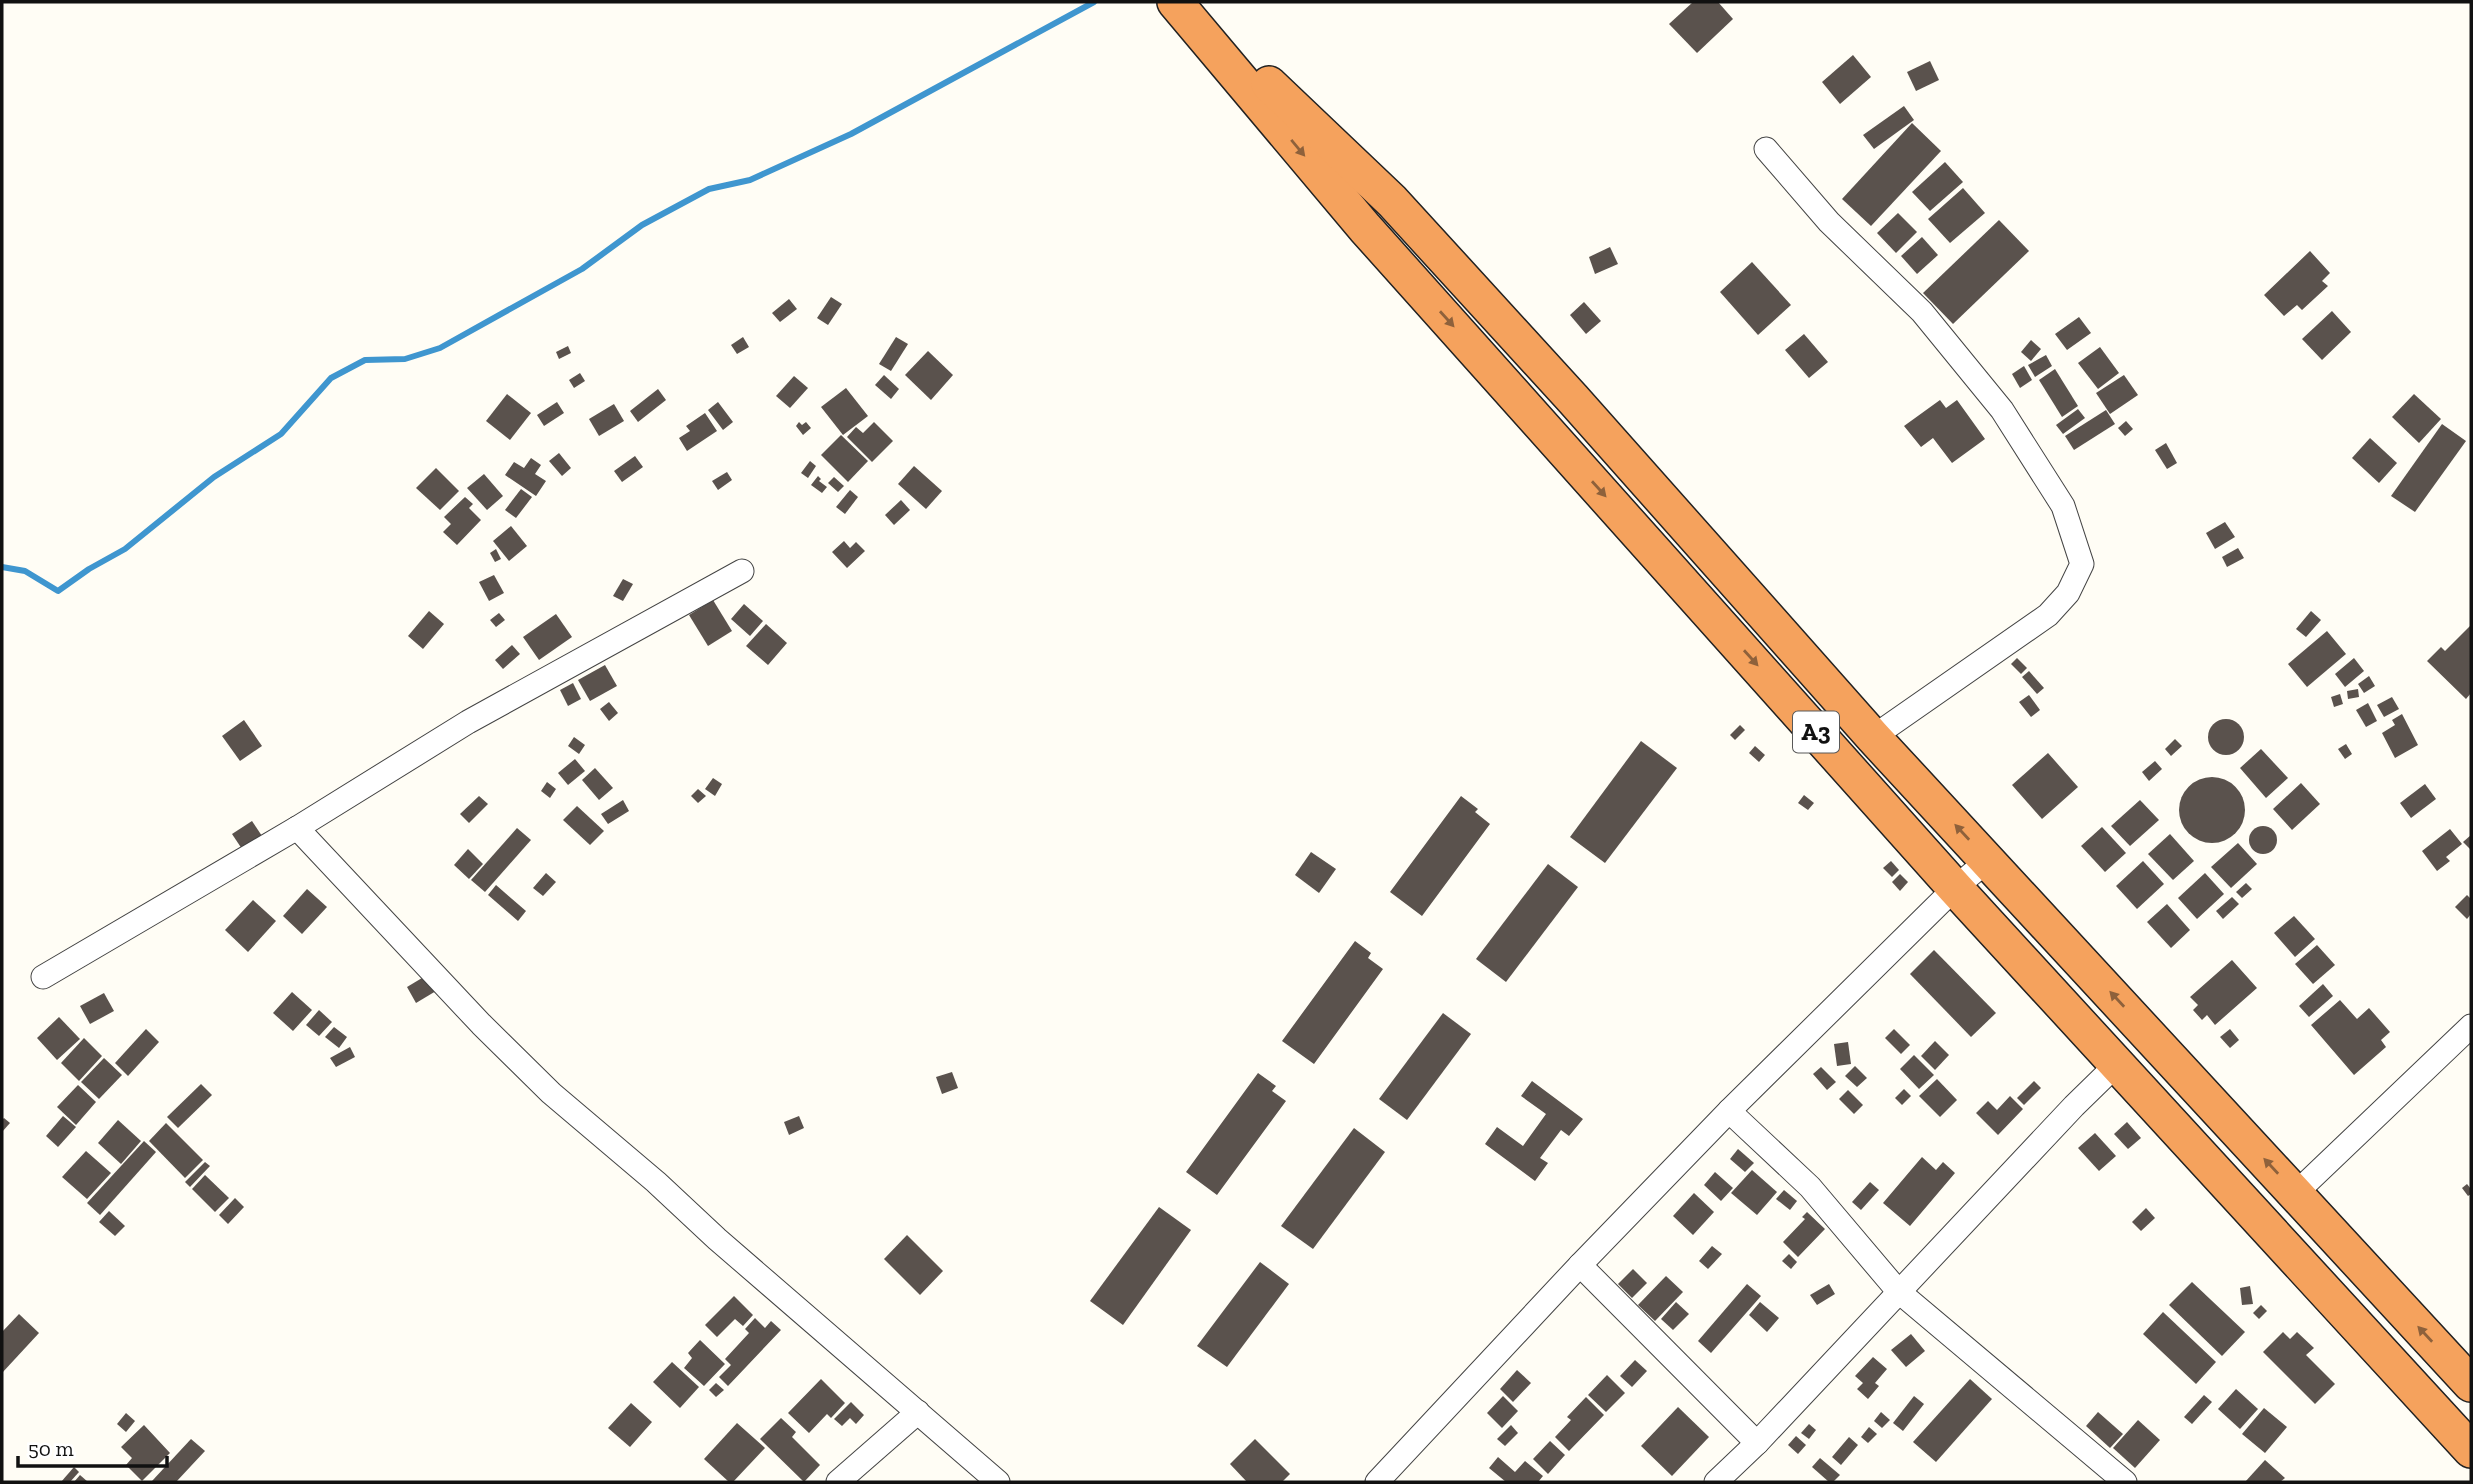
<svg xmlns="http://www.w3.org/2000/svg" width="2473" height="1484" font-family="'Zilla Slab',serif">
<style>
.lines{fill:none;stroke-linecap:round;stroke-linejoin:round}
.stream{stroke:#3f96cf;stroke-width:6}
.building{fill:#5a524d}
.minor-casing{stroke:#444;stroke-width:25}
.highway-casing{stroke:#222;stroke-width:38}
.minor{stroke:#fff;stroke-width:23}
.highway{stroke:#f5a25d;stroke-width:35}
.oneway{fill:#8e613b}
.labels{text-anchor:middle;stroke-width:7;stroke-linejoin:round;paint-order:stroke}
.shield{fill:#fff;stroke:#585858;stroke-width:2}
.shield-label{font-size:24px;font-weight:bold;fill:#111}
</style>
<rect width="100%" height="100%" fill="#fffdf5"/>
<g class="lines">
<polyline class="stream" points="2,567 25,571 58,591 89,569 125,549 214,477 281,434 331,378 365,360 405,359 440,348 582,269 642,225 709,189 750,180 851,134 1094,2"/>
</g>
<g class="building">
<polygon points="1693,2 1718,2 1733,19 1697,53 1669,24"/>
<polygon points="1853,55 1871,77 1840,104 1822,82"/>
<polygon points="1930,61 1939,80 1916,91 1907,72"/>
<polygon points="1904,106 1914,120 1874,149 1863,135"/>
<polygon points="1912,123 1941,151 1871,226 1842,199"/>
<polygon points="1945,162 1963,182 1930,211 1912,192"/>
<polygon points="1963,188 1985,213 1950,243 1928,219"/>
<polygon points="1898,213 1917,232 1896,253 1877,233"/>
<polygon points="1999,220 2029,251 1953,324 1923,293"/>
<polygon points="1922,237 1938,255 1917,274 1901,256"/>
<polygon points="1610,247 1618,264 1595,274 1589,257"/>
<polygon points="2310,251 2330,273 2322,281 2328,286 2302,310 2297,305 2284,316 2264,295"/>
<polygon points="1752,262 1791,305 1758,335 1720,292"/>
<polygon points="831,297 842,304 828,325 817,318"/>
<polygon points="789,299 797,309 780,322 772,313"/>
<polygon points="1584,302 1601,321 1586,334 1570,315"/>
<polygon points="2332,311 2351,332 2322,360 2302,339"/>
<polygon points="2079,317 2091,333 2067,350 2055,334"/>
<polygon points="1804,334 1828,362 1809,378 1785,350"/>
<polygon points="743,337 749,347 737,354 731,345"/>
<polygon points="896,337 908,344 891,371 879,364"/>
<polygon points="2031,340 2041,349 2031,361 2021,352"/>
<polygon points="568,346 571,353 559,359 556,352"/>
<polygon points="2100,347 2119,373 2098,389 2078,363"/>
<polygon points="928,351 953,375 931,400 905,375"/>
<polygon points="2046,355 2052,366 2035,377 2028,365"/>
<polygon points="2024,366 2032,380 2020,388 2012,374"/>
<polygon points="2055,369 2078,406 2062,417 2039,380"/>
<polygon points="580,373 585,381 574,388 569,380"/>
<polygon points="884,375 899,389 891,399 875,385"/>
<polygon points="2124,375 2138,395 2110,414 2096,393"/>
<polygon points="794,376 808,388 790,408 776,396"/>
<polygon points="846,388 868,416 843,435 821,407"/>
<polygon points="658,389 666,400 638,422 630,411"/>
<polygon points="507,394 531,413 510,440 486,421"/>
<polygon points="2414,394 2441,419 2419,443 2392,417"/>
<polygon points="1940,400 1946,408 1957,400 1985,439 1952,463 1933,438 1921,447 1904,426"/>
<polygon points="557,402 564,413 544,426 537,415"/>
<polygon points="718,402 733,422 723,430 708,410"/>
<polygon points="614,404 624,421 599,436 589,419"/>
<polygon points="2078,409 2085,418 2063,434 2056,425"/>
<polygon points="2106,410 2115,424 2074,450 2065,436"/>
<polygon points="705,413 717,431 687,451 679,438 690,431 686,426"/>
<polygon points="2126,421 2133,429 2125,436 2118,428"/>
<polygon points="799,422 802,425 806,422 811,428 803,435 796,426"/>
<polygon points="874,422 893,441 872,462 847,437 856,427 863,433"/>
<polygon points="2442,424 2466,441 2415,512 2391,496"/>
<polygon points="841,435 868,461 848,482 821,455"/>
<polygon points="2370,438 2397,463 2379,483 2352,458"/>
<polygon points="2166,443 2177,463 2167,469 2155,450"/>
<polygon points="559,453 571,468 562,476 549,461"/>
<polygon points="635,456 643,467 622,482 614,471"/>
<polygon points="531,458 541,465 535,474 546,481 536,496 505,475 514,462 524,468"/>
<polygon points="810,461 816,466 808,478 801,473"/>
<polygon points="914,466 942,491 926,509 898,484"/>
<polygon points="436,468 459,491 440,510 416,488"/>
<polygon points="727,472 732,480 718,490 712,481"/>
<polygon points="484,474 503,496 487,510 467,488"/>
<polygon points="818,476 821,479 819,481 827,487 822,493 811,485"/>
<polygon points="834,477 844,486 838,492 828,483"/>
<polygon points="521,489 532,497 516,518 505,510"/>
<polygon points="850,490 858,497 845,514 836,507"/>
<polygon points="465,497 473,504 469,508 481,520 457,545 443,532 451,524 444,517"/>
<polygon points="901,500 910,510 894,525 885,515"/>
<polygon points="2225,522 2235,537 2215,549 2206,533"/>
<polygon points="511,526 527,546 509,561 493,541"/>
<polygon points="844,541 850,548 856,542 865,551 847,568 832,552"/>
<polygon points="2238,548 2244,558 2227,567 2222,557"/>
<polygon points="496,549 501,559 495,562 490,553"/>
<polygon points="494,575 504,593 489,601 479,582"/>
<polygon points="623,579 633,584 623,601 613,596"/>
<polygon points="713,600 732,631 708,646 689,615"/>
<polygon points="744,604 763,621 750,636 731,619"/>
<polygon points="429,611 444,624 423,649 408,636"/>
<polygon points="2311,611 2321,620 2306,637 2296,629"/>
<polygon points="499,613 505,620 496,627 490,620"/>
<polygon points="556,614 572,637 539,660 523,637"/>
<polygon points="766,624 787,643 768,665 746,646"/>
<polygon points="2471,625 2471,693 2466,699 2427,661 2441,647 2445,651"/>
<polygon points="2327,631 2346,654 2307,687 2288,664"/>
<polygon points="512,645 520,654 503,669 495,660"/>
<polygon points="2017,658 2027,668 2021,674 2011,664"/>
<polygon points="2354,658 2364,671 2345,687 2335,674"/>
<polygon points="605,665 617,686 590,701 578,680"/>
<polygon points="2029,671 2044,688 2037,694 2022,677"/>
<polygon points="2369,676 2375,686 2364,693 2358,684"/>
<polygon points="573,683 581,699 568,706 560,690"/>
<polygon points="2358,689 2359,697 2348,699 2347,691"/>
<polygon points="2340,694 2343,704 2334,707 2331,697"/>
<polygon points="2029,695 2040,710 2031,717 2019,702"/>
<polygon points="2392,697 2399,709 2384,717 2377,705"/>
<polygon points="609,702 618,713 609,721 600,709"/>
<polygon points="2368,703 2377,721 2366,727 2356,710"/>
<polygon points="2402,714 2418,745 2395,758 2382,733 2395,725 2392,720"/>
<circle cx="2226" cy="737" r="18"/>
<polygon points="244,720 262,746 240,761 222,736"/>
<polygon points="1740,725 1745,730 1735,740 1730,735"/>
<polygon points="574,737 585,745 579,754 568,746"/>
<polygon points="2175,739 2182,746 2171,756 2165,749"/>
<polygon points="1641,741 1677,768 1605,863 1570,837"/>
<polygon points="2346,744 2352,754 2345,759 2338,749"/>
<polygon points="1755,746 1765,755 1759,762 1749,753"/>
<polygon points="2261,749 2288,778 2266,798 2240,768"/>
<polygon points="2048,753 2078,787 2042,819 2012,785"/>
<polygon points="575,759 585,771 568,785 558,773"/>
<polygon points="2155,761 2162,769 2149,781 2142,772"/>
<polygon points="595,768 613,788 599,800 582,780"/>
<circle cx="2212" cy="810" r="33"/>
<polygon points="713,778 722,784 715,796 705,789"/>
<polygon points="547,782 556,789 550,798 541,791"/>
<polygon points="2301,783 2320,804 2292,830 2273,809"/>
<polygon points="2425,784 2436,799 2411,818 2400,803"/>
<polygon points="698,789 706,796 698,803 691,796"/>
<polygon points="1804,795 1814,803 1808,810 1798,803"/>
<polygon points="479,796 488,804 469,823 460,814"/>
<polygon points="1461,796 1478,809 1475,812 1490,824 1422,916 1390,892"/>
<polygon points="623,800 629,811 608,824 601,814"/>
<polygon points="2140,800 2159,820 2130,846 2111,826"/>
<polygon points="577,806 604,831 590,845 563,820"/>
<polygon points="252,821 262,836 242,849 232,834"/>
<circle cx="2263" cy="840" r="14"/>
<polygon points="2102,827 2126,853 2105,872 2081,846"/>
<polygon points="517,828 531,840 485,892 471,880"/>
<polygon points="2450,829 2462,844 2446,857 2450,861 2437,871 2422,851"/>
<polygon points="2170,834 2194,861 2173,880 2148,854"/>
<polygon points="2471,835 2471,850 2463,842"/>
<polygon points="2238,843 2257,864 2231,888 2211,867"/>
<polygon points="468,849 483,864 469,879 454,865"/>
<polygon points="1311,852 1336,869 1319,893 1295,875"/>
<polygon points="1891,861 1899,870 1892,877 1883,868"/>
<polygon points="2143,861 2164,884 2137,909 2116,886"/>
<polygon points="1548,864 1578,887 1506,982 1476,959"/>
<polygon points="546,873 556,882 543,896 533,888"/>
<polygon points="2205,873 2224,894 2197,919 2178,898"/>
<polygon points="1900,874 1908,882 1900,891 1892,882"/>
<polygon points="2246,883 2252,889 2242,898 2236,892"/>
<polygon points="496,885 526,911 518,921 488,895"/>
<polygon points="307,889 327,907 302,934 283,916"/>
<polygon points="2467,895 2471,899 2471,914 2467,919 2455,907"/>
<polygon points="2232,897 2239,904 2223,919 2216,911"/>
<polygon points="253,900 276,921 248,952 225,930"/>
<polygon points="2167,904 2190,930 2171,948 2147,922"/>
<polygon points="2294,916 2315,939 2295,957 2274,933"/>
<polygon points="1355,941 1371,953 1368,958 1383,969 1314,1064 1282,1041"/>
<polygon points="2317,945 2335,965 2313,984 2295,964"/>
<polygon points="1934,950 1996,1013 1971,1037 1910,974"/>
<polygon points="2232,960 2257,988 2215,1025 2207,1015 2202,1020 2193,1010 2198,1005 2190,997"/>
<polygon points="427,975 436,991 416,1003 407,987"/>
<polygon points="2323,984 2333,996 2309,1017 2299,1006"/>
<polygon points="292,992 312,1010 293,1031 273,1013"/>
<polygon points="104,993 114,1011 90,1024 80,1006"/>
<polygon points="2340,1000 2357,1019 2369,1008 2390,1032 2381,1040 2386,1047 2354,1075 2311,1025"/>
<polygon points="319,1010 332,1022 319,1036 306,1025"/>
<polygon points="1443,1013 1471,1034 1407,1120 1379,1099"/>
<polygon points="59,1017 80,1039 57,1060 37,1038"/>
<polygon points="334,1027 347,1037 339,1048 325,1037"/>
<polygon points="146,1029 159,1042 128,1076 115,1063"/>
<polygon points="1894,1029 1910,1045 1901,1054 1885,1038"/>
<polygon points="2230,1029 2239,1040 2230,1048 2220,1037"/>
<polygon points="84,1038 102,1056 79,1081 61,1063"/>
<polygon points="1935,1041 1949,1055 1935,1070 1921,1056"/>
<polygon points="1848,1042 1851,1064 1837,1066 1834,1044"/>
<polygon points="350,1047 355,1057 336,1067 330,1058"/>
<polygon points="1914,1055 1934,1075 1919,1089 1900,1069"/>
<polygon points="104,1058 122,1075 99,1099 81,1082"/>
<polygon points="1855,1066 1867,1078 1857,1087 1845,1076"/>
<polygon points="1821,1067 1836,1082 1827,1090 1813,1074"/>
<polygon points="952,1072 958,1088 942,1094 936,1077"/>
<polygon points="1258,1073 1276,1086 1272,1091 1286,1101 1217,1195 1186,1172"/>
<polygon points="1937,1079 1957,1100 1940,1117 1919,1096"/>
<polygon points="1532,1081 1583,1119 1569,1136 1561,1130 1540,1158 1548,1163 1535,1181 1485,1144 1497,1127 1523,1146 1546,1114 1521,1096"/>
<polygon points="2034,1081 2041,1088 2024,1105 2017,1098"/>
<polygon points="201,1084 212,1095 178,1128 167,1117"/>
<polygon points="78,1085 96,1102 76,1125 57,1107"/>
<polygon points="1904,1089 1911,1096 1902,1105 1895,1098"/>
<polygon points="1848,1090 1863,1105 1854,1114 1839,1099"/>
<polygon points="2010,1096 2023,1109 1998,1135 1976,1113 1988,1101 1997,1110"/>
<polygon points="63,1116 76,1127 58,1147 46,1136"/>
<polygon points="799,1116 804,1128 789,1135 784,1122"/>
<polygon points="4,1118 10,1123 2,1132 2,1120"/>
<polygon points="118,1120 141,1141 121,1164 98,1143"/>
<polygon points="2127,1122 2141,1138 2128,1149 2114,1134"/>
<polygon points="166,1123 203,1160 185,1178 149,1141"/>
<polygon points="1354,1128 1385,1152 1313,1249 1281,1226"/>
<polygon points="2095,1133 2116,1156 2099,1171 2078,1148"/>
<polygon points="144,1141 156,1152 100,1215 87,1203"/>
<polygon points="1738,1149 1754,1163 1745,1172 1730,1159"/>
<polygon points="86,1151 111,1173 87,1199 62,1177"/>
<polygon points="1922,1157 1936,1170 1943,1162 1955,1173 1910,1226 1883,1203"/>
<polygon points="205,1162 210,1166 190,1187 185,1182"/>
<polygon points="1752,1170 1777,1192 1757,1215 1731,1193"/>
<polygon points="1715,1172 1733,1188 1721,1201 1704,1185"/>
<polygon points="205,1175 229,1198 215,1212 192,1189"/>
<polygon points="1870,1182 1879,1190 1861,1210 1852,1202"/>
<polygon points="2467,1184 2471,1189 2471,1194 2468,1196 2462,1188"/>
<polygon points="1784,1190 1797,1201 1790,1210 1776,1199"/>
<polygon points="1694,1193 1714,1212 1693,1235 1673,1216"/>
<polygon points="235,1198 244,1207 228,1224 219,1215"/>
<polygon points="1159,1207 1191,1230 1123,1325 1090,1301"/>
<polygon points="2146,1208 2155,1218 2141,1231 2132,1222"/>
<polygon points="109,1211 125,1226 115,1236 99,1222"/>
<polygon points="1807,1212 1825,1229 1798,1257 1783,1242 1805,1219 1802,1217"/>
<polygon points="907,1235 943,1271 920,1295 884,1259"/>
<polygon points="1712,1246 1722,1254 1708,1269 1699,1261"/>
<polygon points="1789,1254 1797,1262 1791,1269 1782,1261"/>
<polygon points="1260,1262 1289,1284 1227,1367 1197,1346"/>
<polygon points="1633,1269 1647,1283 1632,1298 1618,1284"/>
<polygon points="1666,1276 1683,1292 1655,1321 1638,1305"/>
<polygon points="2192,1282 2245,1332 2222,1356 2169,1305"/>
<polygon points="1747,1284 1761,1296 1711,1353 1698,1341"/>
<polygon points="1829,1284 1835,1294 1817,1305 1810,1295"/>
<polygon points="2250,1286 2253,1304 2242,1305 2240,1288"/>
<polygon points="734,1296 753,1315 743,1326 735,1319 717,1337 705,1325"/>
<polygon points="1676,1302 1689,1314 1673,1330 1661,1319"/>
<polygon points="1760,1302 1779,1318 1767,1332 1749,1315"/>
<polygon points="2261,1305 2267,1311 2259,1319 2253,1313"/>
<polygon points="2163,1312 2216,1362 2196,1384 2143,1334"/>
<polygon points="19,1314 39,1333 2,1373 2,1332"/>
<polygon points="755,1318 765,1328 771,1321 781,1330 728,1386 719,1377 731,1365 725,1359 749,1333 745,1329"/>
<polygon points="2283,1332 2290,1339 2297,1332 2314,1348 2306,1355 2335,1384 2315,1404 2263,1352"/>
<polygon points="1911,1334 1925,1351 1906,1367 1891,1350"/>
<polygon points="700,1340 725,1364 704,1386 684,1368 692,1358 688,1353"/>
<polygon points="1873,1357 1887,1369 1875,1383 1879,1386 1868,1399 1857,1389 1863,1383 1855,1376"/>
<polygon points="1635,1360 1647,1371 1632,1387 1620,1376"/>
<polygon points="672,1362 699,1387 680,1408 653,1382"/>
<polygon points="1517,1370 1531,1383 1513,1402 1500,1389"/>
<polygon points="1607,1375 1625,1393 1606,1412 1588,1395"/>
<polygon points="821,1379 845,1403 831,1418 827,1414 809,1433 788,1413"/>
<polygon points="1970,1379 1992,1399 1936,1462 1913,1442"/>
<polygon points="716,1383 724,1390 716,1397 709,1390"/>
<polygon points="2236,1389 2258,1409 2240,1429 2218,1409"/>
<polygon points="2204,1395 2212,1402 2192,1424 2184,1417"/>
<polygon points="1503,1396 1518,1411 1502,1428 1487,1413"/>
<polygon points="1914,1396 1924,1404 1903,1431 1893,1423"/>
<polygon points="1586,1397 1604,1415 1569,1451 1555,1437 1571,1420 1567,1417"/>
<polygon points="851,1402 864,1415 856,1424 850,1418 842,1426 834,1419"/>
<polygon points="631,1403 652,1422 630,1447 608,1428"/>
<polygon points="1678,1407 1709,1437 1672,1476 1641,1446"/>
<polygon points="2264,1408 2287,1427 2265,1453 2242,1434"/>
<polygon points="1881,1412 1890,1420 1882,1428 1874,1421"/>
<polygon points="2098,1412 2123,1434 2110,1448 2086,1426"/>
<polygon points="126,1413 135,1421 126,1432 117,1424"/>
<polygon points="781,1418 796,1432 792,1437 820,1465 804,1482 760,1439"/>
<polygon points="2138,1420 2160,1440 2135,1468 2113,1448"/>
<polygon points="737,1423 765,1448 733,1482 729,1482 704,1459"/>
<polygon points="1809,1424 1816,1430 1809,1439 1801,1433"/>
<polygon points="144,1425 170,1453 142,1481 126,1465 132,1458 121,1447"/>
<polygon points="1511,1425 1518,1433 1505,1446 1497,1439"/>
<polygon points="1869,1427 1877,1434 1868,1443 1861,1437"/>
<polygon points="1796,1436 1806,1445 1798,1454 1788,1445"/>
<polygon points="1849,1437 1858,1445 1841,1465 1832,1457"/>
<polygon points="191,1439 205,1451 176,1482 153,1482 152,1481"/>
<polygon points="1255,1439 1290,1474 1282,1482 1247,1482 1230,1464"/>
<polygon points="1550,1441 1565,1455 1548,1474 1533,1459"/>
<polygon points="1498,1457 1515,1472 1525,1461 1543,1476 1538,1482 1506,1482 1489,1468"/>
<polygon points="1820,1458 1840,1475 1833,1482 1829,1482 1812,1467"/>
<polygon points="2265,1460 2285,1478 2280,1482 2245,1482"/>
<polygon points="74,1467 79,1472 70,1482 61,1482"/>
<polygon points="80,1475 88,1482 74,1482"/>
</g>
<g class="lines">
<g class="minor-casing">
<g id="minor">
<polyline points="1766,149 1829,222 1922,312 2002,410 2063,506 2082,564 2068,593 2048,615 1873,737"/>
<polyline points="297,828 481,1024 551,1093 656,1182 717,1239 998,1482"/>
<polyline points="43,977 297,828 468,722 742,571"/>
<polyline points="1729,1111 1810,1187 1898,1291 2125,1482"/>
<polyline points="2296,1193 2471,1026"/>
<polyline points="1580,1265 1757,1443"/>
<polyline points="838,1482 918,1412"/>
<polyline points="1377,1482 1580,1265 1729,1111 1955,888 1988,860"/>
<polyline points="1716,1482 1757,1443 2074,1106 2116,1065"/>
</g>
</g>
<g class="highway-casing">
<g id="highway">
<polyline points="1175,2 1365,228 1955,888 2471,1450"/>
<polyline points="1269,84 1392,201 1573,399 1873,737 2471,1384"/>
</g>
</g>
<use href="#minor" class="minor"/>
<use href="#highway" class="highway"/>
</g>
<defs><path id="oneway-solid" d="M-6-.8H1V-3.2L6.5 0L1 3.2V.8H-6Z" transform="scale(1.75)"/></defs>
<g class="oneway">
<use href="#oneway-solid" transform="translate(1298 148) rotate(50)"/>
<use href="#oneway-solid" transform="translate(1447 319) rotate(48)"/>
<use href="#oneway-solid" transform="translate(1599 489) rotate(48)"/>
<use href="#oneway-solid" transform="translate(1751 658) rotate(48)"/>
<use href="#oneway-solid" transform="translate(1962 832) rotate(-133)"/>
<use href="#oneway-solid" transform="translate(2117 999) rotate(-133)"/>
<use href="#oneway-solid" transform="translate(2271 1166) rotate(-133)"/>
<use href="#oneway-solid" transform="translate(2425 1334) rotate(-133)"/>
</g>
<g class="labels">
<rect class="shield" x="1793" y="711.5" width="46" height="41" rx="5"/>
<g class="shield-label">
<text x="1816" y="740">A3</text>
</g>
</g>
<rect width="2473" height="1484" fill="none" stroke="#111111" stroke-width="7"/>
<path d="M18 1456v10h149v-10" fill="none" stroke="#111111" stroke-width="3.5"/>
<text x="28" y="1456" font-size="21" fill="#111111" stroke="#ffffff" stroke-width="5" paint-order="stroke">50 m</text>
</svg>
